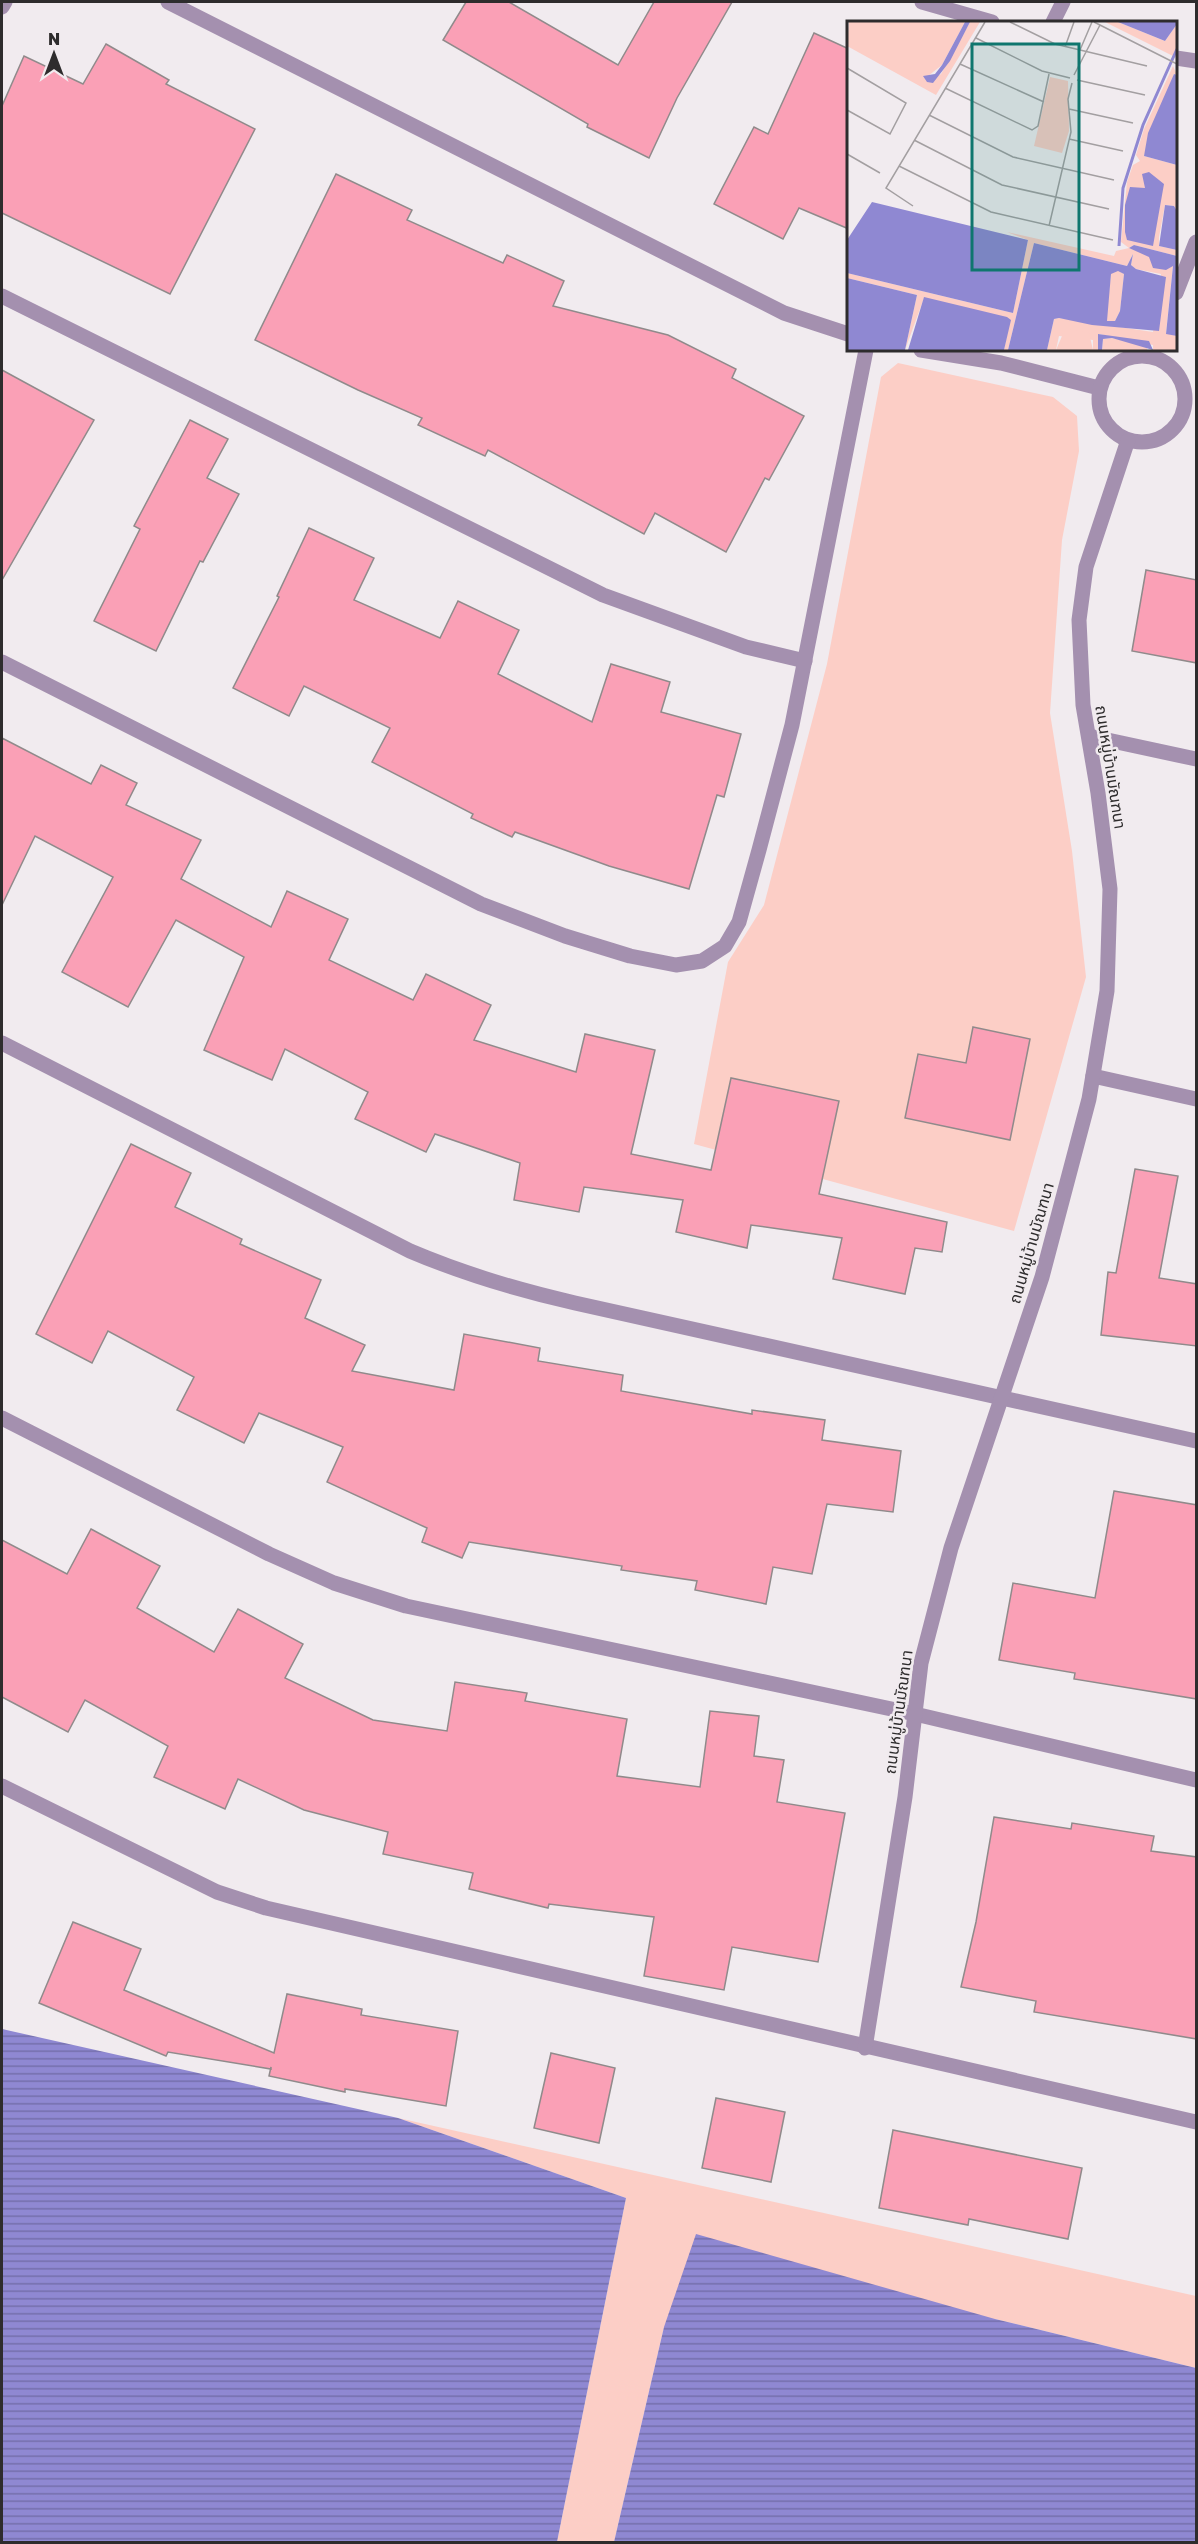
<svg xmlns="http://www.w3.org/2000/svg" width="1198" height="2544" font-family="'Golos Text','Noto Sans Thai',sans-serif">
<style>
.green{fill:#fccec6}
.water{fill:url(#water-rules)}
.building{fill:#faa0b6;stroke:#908a8b;stroke-width:1.5}
.lines{fill:none;stroke-linecap:round;stroke-linejoin:round}
.street{stroke:#a490af;stroke-width:15}
.labels{text-anchor:middle;stroke-width:5;stroke-linejoin:round;paint-order:stroke}
.street-label{font-size:16px;fill:#2e2c2d;stroke:#f1ebef}
.inset-river{fill:none;stroke:#8f88d2;stroke-width:3}
.inset-road{fill:none;stroke:#a39fa1;stroke-width:1.5}
.view{fill:#0f766e;fill-opacity:0.15;stroke:#0f766e;stroke-width:3}
.inset-edge{fill:none;stroke:#2e2c2d;stroke-width:3}
</style>
<defs>
<pattern id="water-rules" width="6" height="5" patternUnits="userSpaceOnUse" patternTransform="scale(1.5)"><rect width="6" height="5" fill="#8f88d2"/><path d="M0 2.5h6" fill="none" stroke="#756fab"/></pattern>
</defs>
<rect width="100%" height="100%" fill="#f1ebef"/>
<g class="green">
<polygon points="898,363 1053,397 1077,416 1079,451 1062,540 1050,713 1072,851 1086,977 1014,1231 694,1144 728,962 764,905 827,664 881,377"/>
<polygon points="398,2118 1196,2296 1196,2368 995,2319 664,2327 614,2542 557,2542 626,2198"/>
</g>
<g class="water">
<polygon points="2,2029 398,2118 626,2198 557,2542 2,2542"/>
<polygon points="696,2234 995,2319 1196,2368 1196,2542 614,2542 664,2327"/>
</g>
<g class="building">
<polygon points="466,2 509,2 618,65 654,2 732,2 677,98 649,158 587,127 588,124 443,40"/>
<polygon points="814,33 849,49 849,229 799,208 783,239 714,204 754,127 768,134"/>
<polygon points="106,44 169,80 166,84 255,129 170,294 2,213 2,106 24,56 83,84"/>
<polygon points="336,174 412,210 407,220 503,263 507,255 564,281 553,306 668,335 736,369 732,378 804,416 769,480 765,478 726,552 655,513 644,534 488,450 485,456 418,425 422,418 358,390 255,340"/>
<polygon points="2,370 94,420 2,580"/>
<polygon points="190,420 228,439 207,478 239,494 203,562 200,561 156,651 94,621 140,529 134,526"/>
<polygon points="309,528 374,558 354,600 440,638 458,601 519,630 498,674 592,722 611,664 670,682 661,712 741,734 724,797 717,795 689,889 609,866 515,832 512,837 471,818 473,814 372,762 390,728 304,686 289,716 233,688 279,597 277,596"/>
<polygon points="1146,570 1197,580 1197,663 1132,651"/>
<polygon points="2,738 91,784 101,765 137,783 126,805 201,840 181,879 271,927 287,891 348,919 329,960 413,1000 426,974 491,1005 474,1040 576,1072 585,1034 655,1050 631,1154 711,1170 731,1078 839,1101 819,1194 947,1222 942,1252 915,1248 905,1294 833,1279 842,1238 751,1225 747,1248 676,1232 683,1200 584,1187 579,1212 514,1200 520,1163 435,1134 426,1152 355,1119 368,1092 285,1049 272,1080 204,1050 244,957 176,920 128,1007 62,972 113,877 35,836 2,905"/>
<polygon points="973,1027 1030,1039 1010,1140 905,1118 918,1054 966,1063"/>
<polygon points="131,1144 191,1173 175,1207 242,1239 240,1244 321,1280 305,1318 365,1345 352,1371 454,1390 464,1334 540,1348 538,1361 623,1375 621,1391 752,1414 752,1410 825,1420 822,1440 901,1451 893,1512 827,1504 812,1574 773,1567 766,1604 695,1590 697,1581 621,1570 622,1566 469,1542 462,1558 422,1542 427,1528 327,1482 343,1447 259,1413 244,1443 177,1410 194,1377 108,1331 92,1363 36,1334"/>
<polygon points="1135,1169 1178,1176 1159,1278 1197,1284 1197,1346 1101,1335 1108,1272 1116,1273"/>
<polygon points="1114,1491 1197,1505 1197,1699 1074,1679 1075,1673 999,1660 1013,1583 1095,1598"/>
<polygon points="91,1529 160,1566 137,1608 214,1652 238,1609 303,1644 285,1678 373,1720 447,1731 455,1682 527,1693 525,1701 627,1719 617,1776 700,1787 710,1711 759,1716 754,1756 784,1760 777,1802 845,1813 818,1962 732,1947 724,1990 644,1976 654,1917 549,1904 548,1908 469,1889 473,1873 383,1854 388,1832 304,1810 238,1779 225,1809 154,1777 168,1746 85,1700 68,1732 2,1697 2,1540 67,1574"/>
<polygon points="994,1817 1071,1829 1072,1823 1154,1836 1151,1851 1197,1857 1197,2039 1034,2012 1036,2001 961,1987 976,1922"/>
<polygon points="73,1922 141,1949 124,1990 274,2053 287,1994 362,2009 361,2015 458,2031 446,2106 345,2089 345,2092 269,2076 271,2067 271,2069 168,2052 166,2056 39,2003"/>
<polygon points="551,2053 615,2068 599,2143 534,2128"/>
<polygon points="716,2098 785,2112 771,2182 702,2168"/>
<polygon points="893,2130 1082,2168 1068,2239 969,2219 968,2225 879,2208"/>
</g>
<g class="lines">
<g class="street">
<polyline points="168,2 784,313 848,334"/>
<polyline points="922,2 992,22"/>
<polyline points="2,7 5,2"/>
<polyline points="1053,22 1063,2"/>
<polyline points="1176,58 1196,61"/>
<polyline points="1176,293 1196,242"/>
<polyline points="2,296 603,595 746,647 805,661"/>
<polyline points="921,350 1001,363 1099,388"/>
<circle cx="1142" cy="399" r="43"/>
<polyline points="2,662 481,904 565,936 630,956 676,965 702,961 725,946 739,922 759,850 792,725 866,350"/>
<polyline points="1089,736 1196,759"/>
<path d="M2,1043L410,1251C464,1274 518,1290 575,1303L1196,1441"/>
<polyline points="1093,1076 1196,1099"/>
<polyline points="2,1418 269,1554 334,1583 406,1606 915,1714 1196,1780"/>
<polyline points="2,1786 217,1892 266,1908 1196,2122"/>
<polyline points="865,2048 905,1797 921,1663 951,1548 1042,1277 1089,1099 1107,991 1110,889 1098,793 1083,705 1079,620 1086,567 1128,440"/>
</g>
</g>
<g class="labels">
<g class="street-label">
<text transform="translate(1111 767) rotate(81)" y="6">ถนนหมู่บ้านมัณฑนา</text>
<text transform="translate(1031 1243) rotate(-74)" y="6">ถนนหมู่บ้านมัณฑนา</text>
<text transform="translate(898 1712) rotate(-82)" y="6">ถนนหมู่บ้านมัณฑนา</text>
</g>
</g>
<g transform="translate(847 21)">
<rect width="330" height="330" fill="#f1ebef"/>
<path d="M203,56L221,60L222,110L215,132L187,125ZM160,211L267,235L269,230L282,227L326,244L319,312L330,315V329H306V324L252,313L251,329H246V319L212,315L209,329H200L207,298L212,297L306,311L314,253L289,248L284,244L286,233L280,245L187,222L161,329H157L163,299L77,277L58,329L70,274L0,257V252L166,292L181,219Z" fill="#fccec6"/>
<path d="M2,1H118L95,44L81,55L80,61L94,53L123,1H133L89,74L0,25ZM258,1H271L318,20L330,3V37ZM326,45L330,54L327,53L297,135L330,144V190L327,185L318,184L312,216V225L330,229V235L287,224L282,227L274,221L280,161L286,144L293,140L289,134L297,108ZM271,249L277,253L273,290L268,300H259L264,252ZM218,308L242,312L246,329H209ZM265,317L300,325V329H255L256,318Z" fill="#fccec6"/>
<path d="M118,1H123L103,40L86,62L80,61L76,55L88,53L95,44ZM271,1H330V3L318,20ZM327,53L330,54V144L297,135L301,112ZM302,151L317,163L306,225L280,219L278,211V184L283,166L298,167L295,153ZM25,181L181,219L166,292L0,252V219ZM318,184L327,185L330,190V229L312,225ZM187,222L280,245L286,233L284,244L289,248L319,256L312,310L245,304L212,297L207,298L200,329H161ZM271,250L277,253L273,290L268,300H260L264,253ZM287,224L330,235V315L319,313L326,245L319,249L306,247L302,236L282,227ZM0,257L70,274L58,329H0ZM77,276L160,296L164,299L157,329H61ZM251,313L302,320L306,329L265,317L256,318L255,329H251Z" fill="#8f88d2" fill-rule="evenodd"/>
<path class="inset-river" d="M272,225L276,167L296,104L330,28"/>
<path class="inset-road" d="M163,1L208,23L300,45M247,1L330,43M129,17L195,50L223,57M218,26L227,1M233,29L245,1M113,43L197,81M0,47L59,82L43,113L0,89M227,54L253,4M230,59L298,74M98,67L185,109L191,105L202,53M222,88L286,102M82,94L166,136L267,159M222,118L276,130M67,119L155,164L262,188M0,133L33,152M52,145L144,191L266,219M66,185L39,167L138,1M202,205L224,111L221,78L225,62"/>
<path class="view" d="M125,23H232V249H125Z"/>
<rect width="330" height="330" class="inset-edge"/>
</g>
<rect width="1198" height="2544" fill="none" stroke="#2e2c2d" stroke-width="6"/>
<g transform="translate(54 54)" stroke="#f1ebef" stroke-width="4.5" paint-order="stroke">
<path d="M0-4.5L10 22L0 15L-10 22Z" fill="#2e2c2d"/>
<text y="-9" font-size="16" font-weight="bold" text-anchor="middle" fill="#2e2c2d">N</text>
</g>
</svg>
